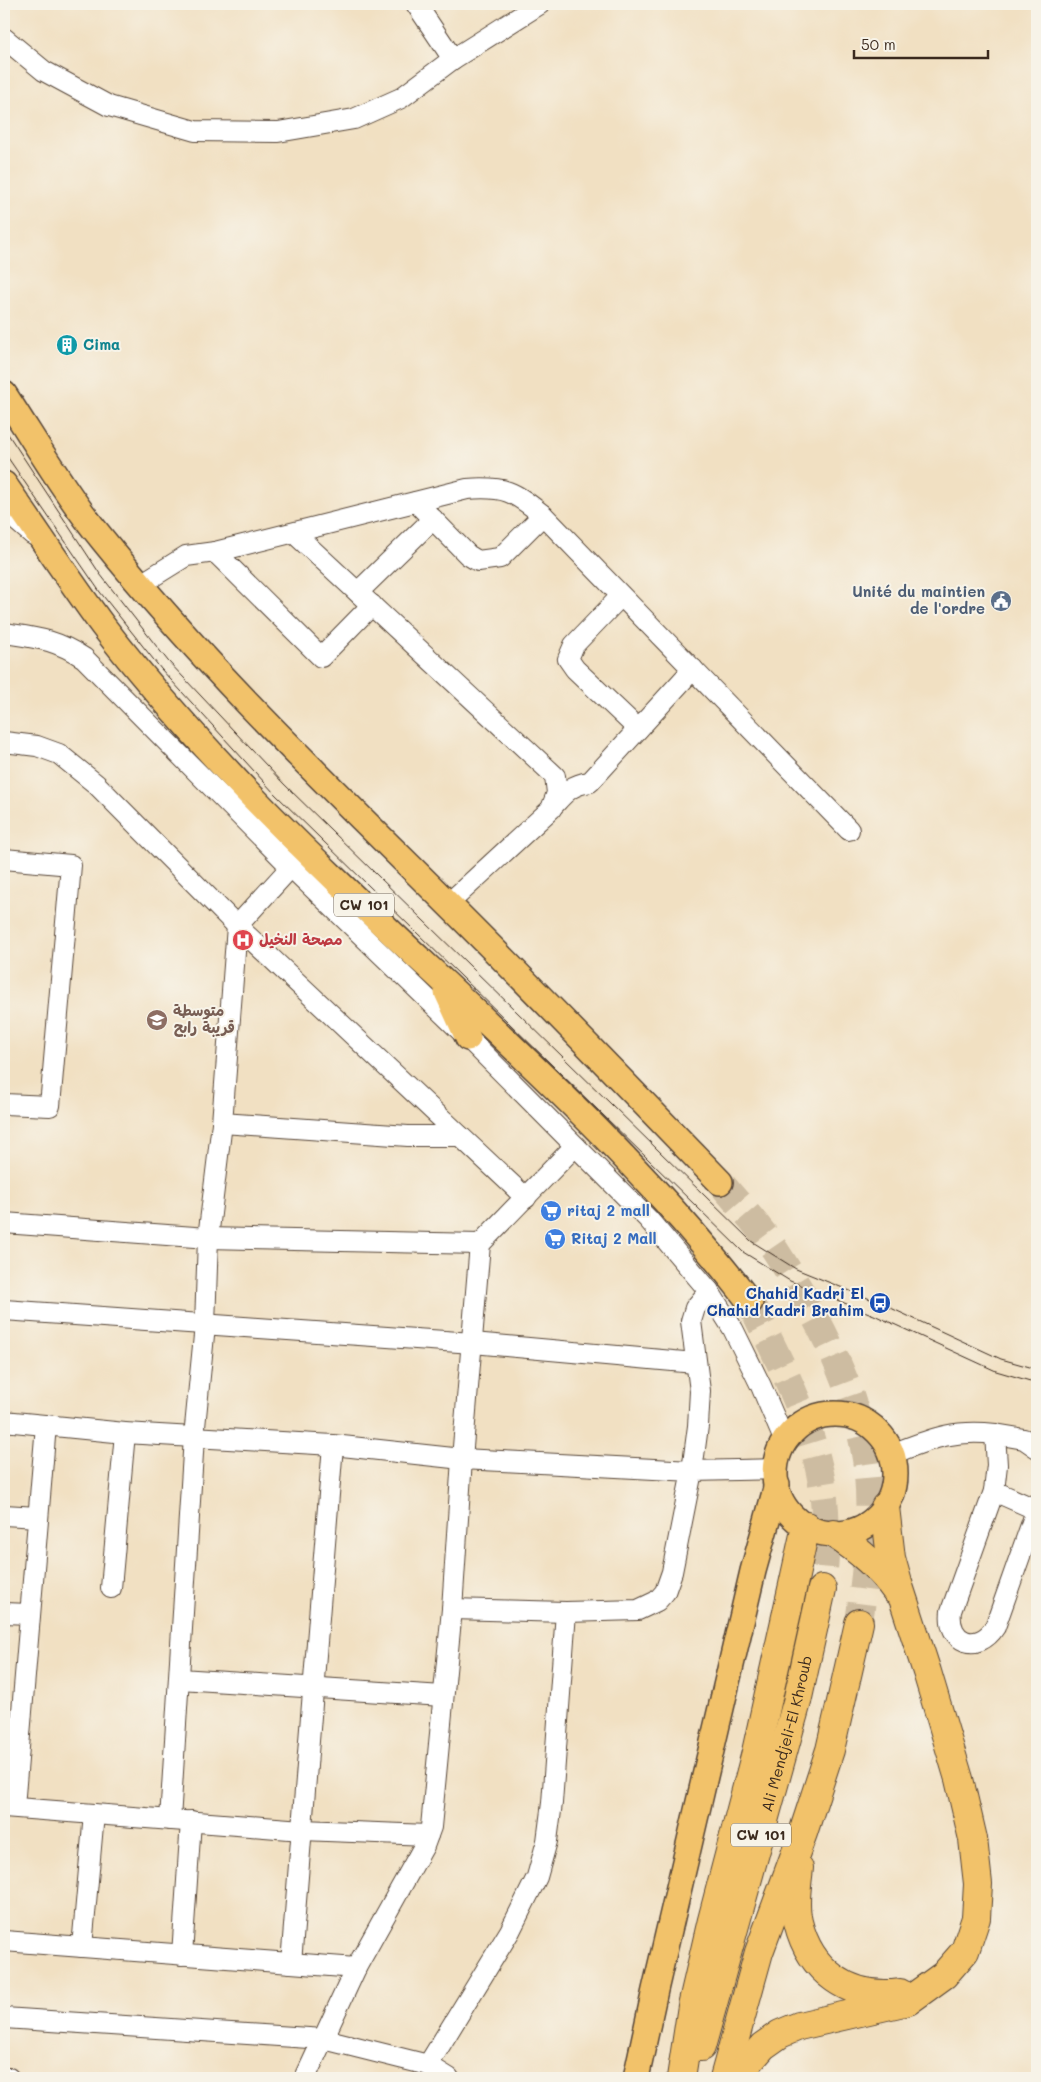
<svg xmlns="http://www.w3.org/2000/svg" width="1041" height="2082" font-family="Mali,'Playpen Sans Arabic',sans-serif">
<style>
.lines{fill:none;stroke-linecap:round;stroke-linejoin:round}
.highway-tunnel{stroke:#cdbca1;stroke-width:28;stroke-dasharray:28 14;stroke-linecap:butt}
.minor-casing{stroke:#564537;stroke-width:22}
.major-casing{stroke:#564537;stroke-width:28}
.highway-casing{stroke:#564537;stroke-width:30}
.minor{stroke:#fff;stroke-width:20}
.major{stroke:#f2c26a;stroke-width:25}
.highway{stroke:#f2c26a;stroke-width:28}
.tram{stroke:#3b2a1e;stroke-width:1}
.labels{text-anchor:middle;stroke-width:4;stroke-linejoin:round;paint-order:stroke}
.shield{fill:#f7f3e8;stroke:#73665b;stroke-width:1}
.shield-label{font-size:14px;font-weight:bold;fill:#3b2a1e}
.culture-label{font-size:15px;font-weight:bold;fill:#0d838f;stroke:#f7f3e8;text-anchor:start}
.service-label{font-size:15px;font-weight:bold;fill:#4e5e75;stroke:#f7f3e8;text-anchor:end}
.health-label{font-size:15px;font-weight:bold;fill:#be3a42;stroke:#f7f3e8;text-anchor:start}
.education-label{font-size:15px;font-weight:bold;fill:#785e54;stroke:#f7f3e8;text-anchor:start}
.shop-label{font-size:15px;font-weight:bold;fill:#366cbe;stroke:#f7f3e8;text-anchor:start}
.transit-label{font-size:15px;font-weight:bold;fill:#164399;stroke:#f7f3e8;text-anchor:end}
.street-label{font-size:15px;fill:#3b2a1e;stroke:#f7f3e8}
</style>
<rect width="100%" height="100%" fill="#f7f3e8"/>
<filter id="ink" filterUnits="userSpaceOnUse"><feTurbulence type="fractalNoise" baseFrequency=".02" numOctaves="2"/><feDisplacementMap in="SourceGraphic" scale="10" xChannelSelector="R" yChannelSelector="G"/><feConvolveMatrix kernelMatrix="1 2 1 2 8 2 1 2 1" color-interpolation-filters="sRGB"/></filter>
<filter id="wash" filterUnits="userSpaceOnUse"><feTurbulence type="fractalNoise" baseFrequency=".0096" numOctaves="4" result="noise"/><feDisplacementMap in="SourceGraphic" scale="20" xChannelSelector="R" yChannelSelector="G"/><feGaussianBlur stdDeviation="1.12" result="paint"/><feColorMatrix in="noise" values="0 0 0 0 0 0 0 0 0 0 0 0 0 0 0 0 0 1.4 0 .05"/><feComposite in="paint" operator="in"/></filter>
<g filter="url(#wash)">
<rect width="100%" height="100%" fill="#f1e0c2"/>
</g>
<g filter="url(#ink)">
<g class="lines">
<g class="highway-tunnel">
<path d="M720,1182C738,1204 759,1226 775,1250C815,1312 852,1379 865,1453C875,1509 866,1568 859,1623"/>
<path d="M750,1302C776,1354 804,1407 818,1464C828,1504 827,1549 822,1589"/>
</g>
<g class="minor-casing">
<g id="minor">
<polyline points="416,4 453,59"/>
<polyline points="4,38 44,71 109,106 195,131 278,132 354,119 401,98 453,59 540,4"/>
<polyline points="416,502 468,555 478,561 500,558 543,515"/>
<polyline points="4,510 33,535"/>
<polyline points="294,533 555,776 557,793 551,809 448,904"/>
<polyline points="141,584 186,556 215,552"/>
<polyline points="358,592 433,519"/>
<polyline points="621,596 574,645 568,659 575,669 638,729"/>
<path d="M372,605L321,657L215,552L467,489C505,486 513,491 543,515L849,830"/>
<path d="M4,633C37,638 55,639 84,658L291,867L468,1038L648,1219L709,1291L733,1329L761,1386L785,1442"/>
<polyline points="4,742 37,746 59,754 96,784 237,926 526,1198"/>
<path d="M552,807C565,793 570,785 590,782L693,669"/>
<polyline points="4,859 71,865 50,1106 4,1104"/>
<polyline points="222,1123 408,1136 460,1136"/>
<polyline points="4,1223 208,1238 480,1244"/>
<polyline points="4,1310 473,1343 695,1363"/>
<polyline points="4,1421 125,1433 333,1445 462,1459 692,1471 776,1469"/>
<path d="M1037,1448L1024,1439L995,1434L997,1465L994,1491L951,1611C947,1643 978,1654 995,1627L1037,1508"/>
<path d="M892,1454C931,1439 953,1429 995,1434"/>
<polyline points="994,1491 1037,1510"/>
<polyline points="4,1515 38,1517"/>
<polyline points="111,1588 125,1433"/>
<polyline points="452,1609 566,1612 638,1610 657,1601 665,1592 672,1572 692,1471 698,1426 700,1391 691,1321 695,1308 709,1291"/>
<polyline points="4,1613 30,1614"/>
<polyline points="180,1679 443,1696"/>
<polyline points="4,1807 302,1830 428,1835"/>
<polyline points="14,1807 46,1425"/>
<polyline points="170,1820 194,1437 205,1325 208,1238 222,1123 237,926 300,857"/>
<polyline points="4,1941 356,1968"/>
<polyline points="82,1947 94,1814"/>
<polyline points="182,1955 191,1821"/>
<polyline points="291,1963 333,1445"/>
<polyline points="4,2018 324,2039 428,2065 449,2078"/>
<polyline points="428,2065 510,1931 537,1877 547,1841 552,1803 566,1612"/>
<polyline points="4,2078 9,2078"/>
<polyline points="305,2078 356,1968 424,1846 431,1827 452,1609 462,1459 480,1244 575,1146"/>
</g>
</g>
<g class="major-casing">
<g id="major">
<path d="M4,394C36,443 66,495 103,540C208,670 328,785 446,902C539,994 629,1088 720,1182"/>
<path d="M4,484C37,531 69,580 103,626C145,681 191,732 238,782C406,958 601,1109 750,1302"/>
<polyline points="447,992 468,1038"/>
<circle cx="835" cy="1474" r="60"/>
<polyline points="636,2078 655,1990 753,1571 777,1485"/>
</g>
</g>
<g class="highway-casing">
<g id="highway">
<path d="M834,1534C859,1550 879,1567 896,1591"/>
<path d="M799,1868C797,1885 794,1905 798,1922C810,1971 849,2000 900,1993"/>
<path id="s1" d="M701,2047L797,1702L822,1589"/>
<polyline points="681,2078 692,2006 712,1920 756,1752 806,1526"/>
<polyline points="724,2078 759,1952 803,1833 830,1750 859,1623"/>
<polyline points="740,2078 748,2063 763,2046 780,2034 799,2026 908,2001 944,1975 965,1951 976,1918 978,1884 973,1839 959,1779 927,1672 898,1583 891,1558 885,1507"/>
</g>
</g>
<use href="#minor" class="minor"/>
<use href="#major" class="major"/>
<use href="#highway" class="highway"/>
<g class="tram">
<polyline points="4,428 100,574 168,661 284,784 751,1241 796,1269 880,1303 1001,1359 1037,1369"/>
<polyline points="4,452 100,592 161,669 275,794 743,1252 790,1281 874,1315 996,1371 1037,1383"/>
</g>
</g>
</g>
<defs>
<g id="building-disc" transform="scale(1.125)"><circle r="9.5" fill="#0f9aa8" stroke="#f7f3e8"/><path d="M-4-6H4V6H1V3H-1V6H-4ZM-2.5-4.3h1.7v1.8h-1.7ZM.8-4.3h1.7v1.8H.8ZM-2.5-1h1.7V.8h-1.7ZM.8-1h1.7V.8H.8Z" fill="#fff"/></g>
<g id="civic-disc" transform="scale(1.125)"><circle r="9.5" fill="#5c6f8a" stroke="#f7f3e8"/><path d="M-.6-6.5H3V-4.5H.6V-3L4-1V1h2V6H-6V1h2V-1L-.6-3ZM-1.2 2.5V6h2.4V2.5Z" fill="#fff"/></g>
<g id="hospital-disc" transform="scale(1.125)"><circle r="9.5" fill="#e0444e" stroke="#f7f3e8"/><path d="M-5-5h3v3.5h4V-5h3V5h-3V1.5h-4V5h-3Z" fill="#fff"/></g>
<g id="school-disc" transform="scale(1.125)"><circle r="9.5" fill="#8d6e63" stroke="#f7f3e8"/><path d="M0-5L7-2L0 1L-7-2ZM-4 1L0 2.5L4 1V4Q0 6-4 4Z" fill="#fff"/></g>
<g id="supermarket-disc" transform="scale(1.125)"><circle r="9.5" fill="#3f7fe0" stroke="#f7f3e8"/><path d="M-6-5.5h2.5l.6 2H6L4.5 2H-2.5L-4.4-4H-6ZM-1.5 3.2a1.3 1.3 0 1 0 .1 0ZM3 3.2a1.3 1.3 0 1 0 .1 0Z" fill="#fff"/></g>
<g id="bus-disc" transform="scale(1.125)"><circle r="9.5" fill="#1a4fb4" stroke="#f7f3e8"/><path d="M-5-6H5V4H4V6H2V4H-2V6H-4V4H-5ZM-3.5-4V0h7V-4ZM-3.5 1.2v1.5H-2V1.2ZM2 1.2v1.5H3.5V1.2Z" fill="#fff"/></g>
</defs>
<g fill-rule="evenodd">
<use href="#building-disc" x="67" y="345"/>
<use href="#civic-disc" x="1001" y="601"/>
<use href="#hospital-disc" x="243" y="940"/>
<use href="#school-disc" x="157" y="1020"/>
<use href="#supermarket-disc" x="551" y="1211"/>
<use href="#supermarket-disc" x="555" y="1239"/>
<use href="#bus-disc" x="880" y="1303"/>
</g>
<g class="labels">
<g class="shield">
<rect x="334" y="893.5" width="60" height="23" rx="4"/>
<rect x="731" y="1823.5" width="60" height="23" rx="4"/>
</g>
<g class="shield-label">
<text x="364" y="910">CW 101</text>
<text x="761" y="1840">CW 101</text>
</g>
<g class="culture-label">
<text x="83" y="350">Cima</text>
</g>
<g class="service-label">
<text x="985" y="597">Unité du maintien<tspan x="985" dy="17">de l'ordre</tspan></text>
</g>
<g class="health-label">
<text x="259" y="945">مصحة النخيل</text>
</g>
<g class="education-label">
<text x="173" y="1016">متوسطة<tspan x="173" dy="17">قريبة رابح</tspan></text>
</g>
<g class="shop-label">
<text x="567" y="1216">ritaj 2 mall</text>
<text x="571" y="1244">Ritaj 2 Mall</text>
</g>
<g class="transit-label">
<text x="864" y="1299">Chahid Kadri El<tspan x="864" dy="17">Chahid Kadri Brahim</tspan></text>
</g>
<g class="street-label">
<text dy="5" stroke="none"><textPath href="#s1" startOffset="325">Ali Mendjeli-El Khroub</textPath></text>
</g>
</g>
<rect width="1041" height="2082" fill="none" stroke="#f7f3e8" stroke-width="20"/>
<path d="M854 50v8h134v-8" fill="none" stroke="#3b2a1e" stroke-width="2.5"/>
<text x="861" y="50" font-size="15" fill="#3b2a1e" stroke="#f7f3e8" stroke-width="4" paint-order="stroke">50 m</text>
</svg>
